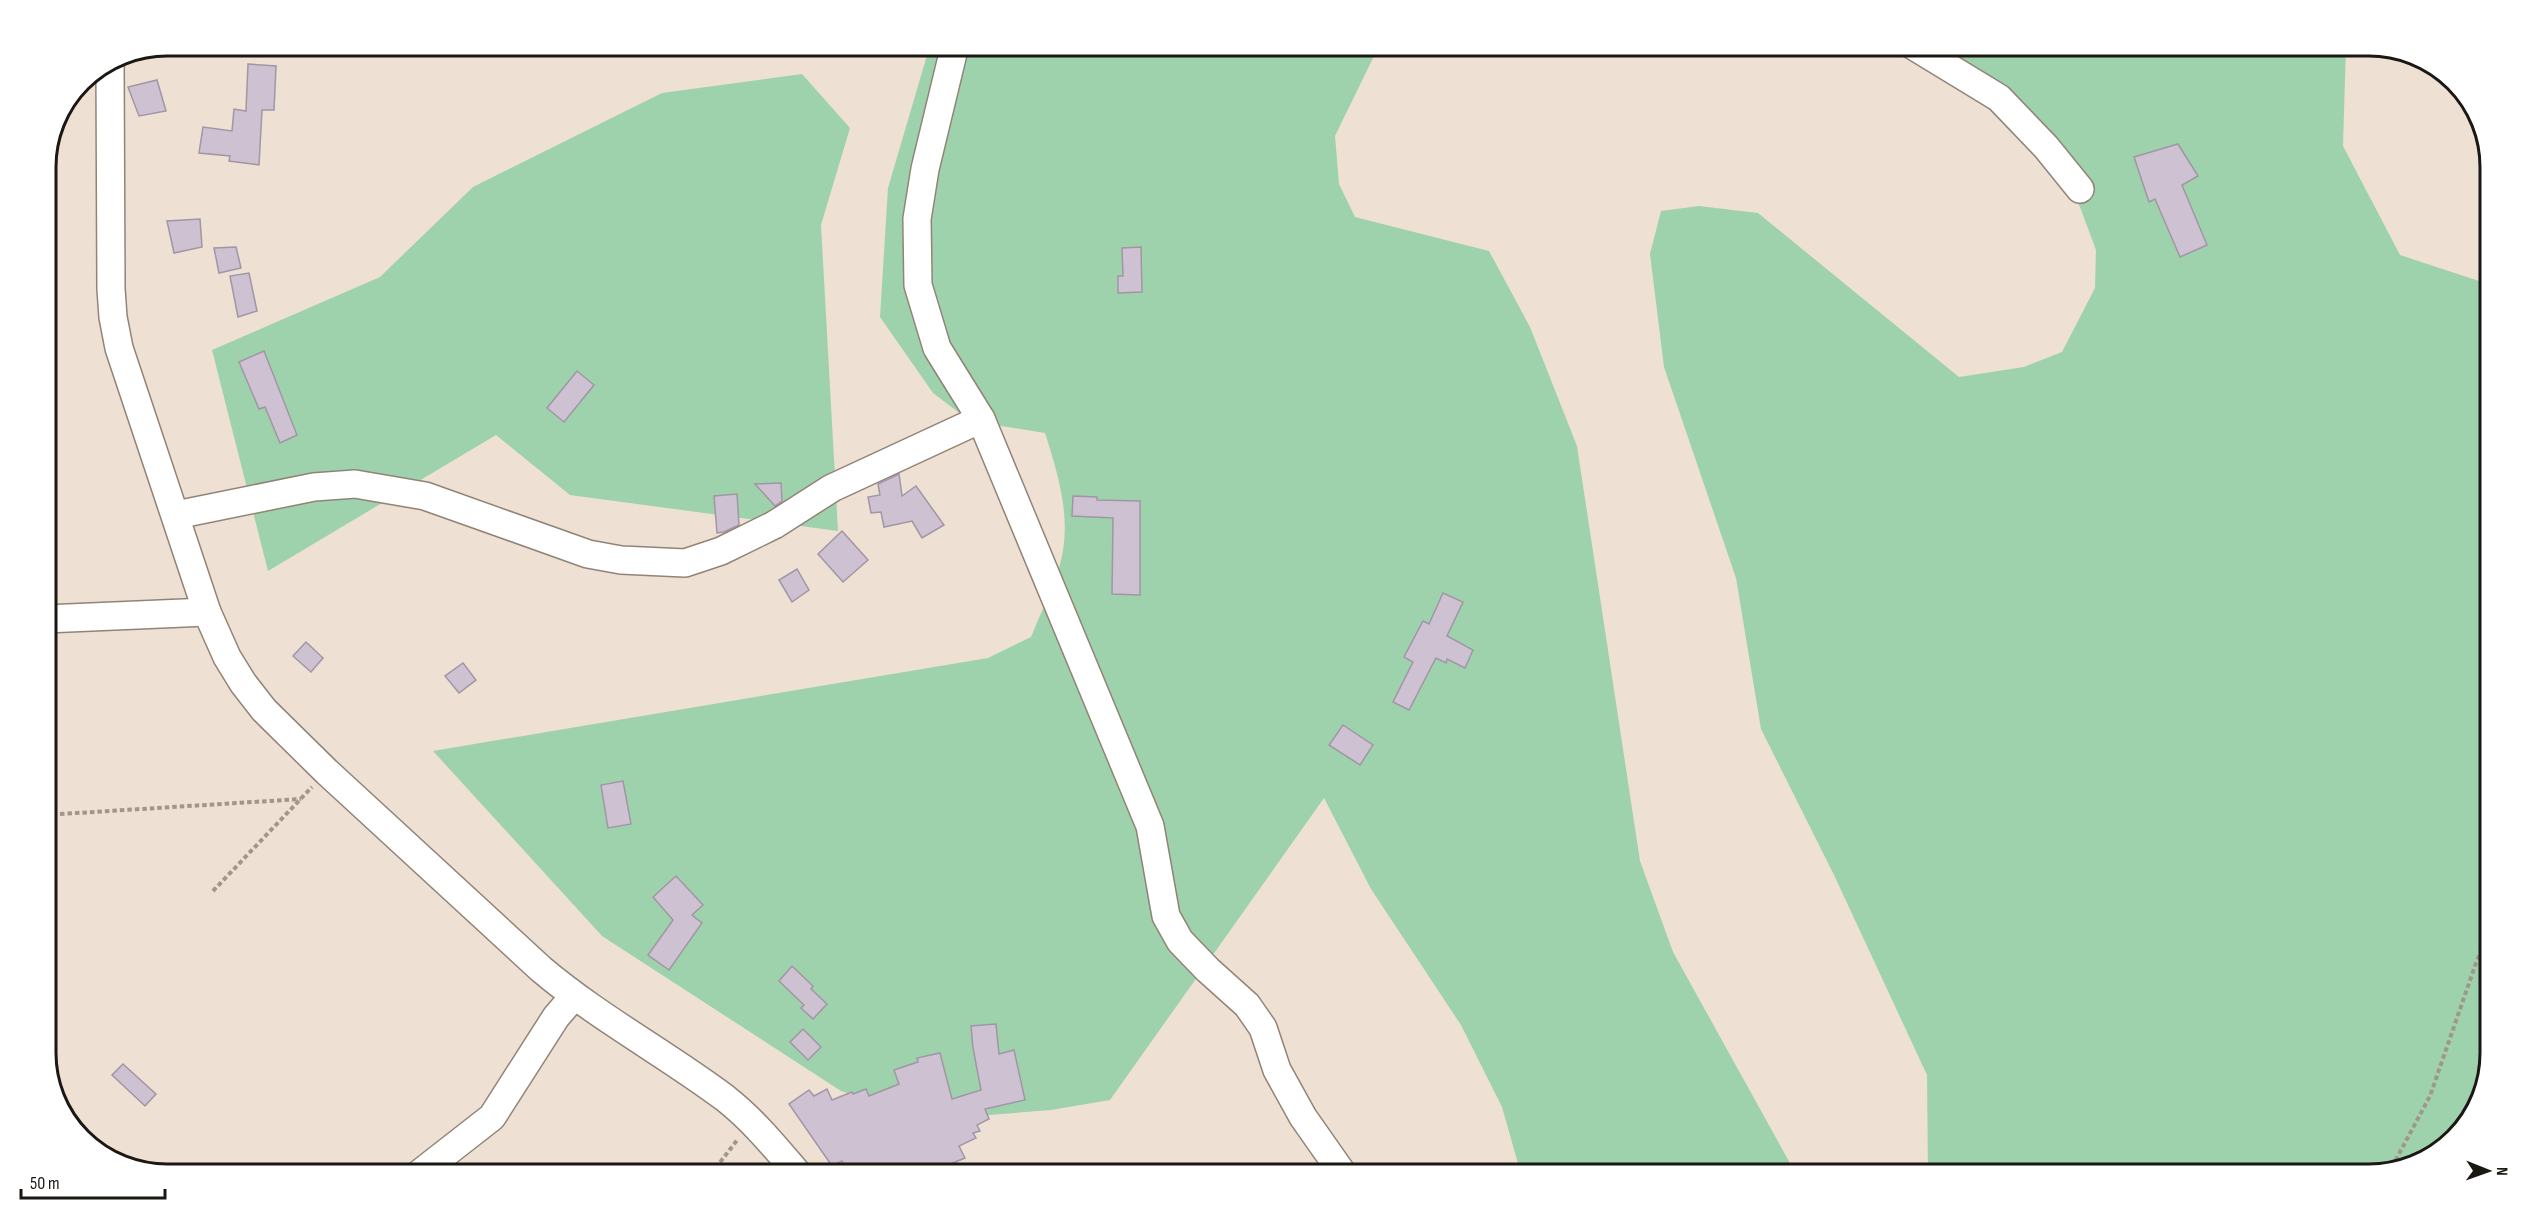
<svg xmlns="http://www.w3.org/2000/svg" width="2536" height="1219" font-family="'Sofia Sans Condensed',sans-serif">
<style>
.green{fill:#9ed2ac}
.building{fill:#cec2d2;stroke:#a196a5;stroke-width:1.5}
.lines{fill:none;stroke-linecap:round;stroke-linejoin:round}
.minor-casing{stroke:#918477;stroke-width:30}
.path{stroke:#a0968b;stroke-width:4;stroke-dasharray:4.5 3;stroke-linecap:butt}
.minor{stroke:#fff;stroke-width:27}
.rim{fill:none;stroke:#1b1712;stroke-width:3}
</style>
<rect width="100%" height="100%" fill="#eee0d2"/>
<g class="green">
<path d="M930,45H1373L1374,56L1335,136L1339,184L1355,217L1489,251L1530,327L1577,446L1640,861L1673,952L1796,1174H1521L1502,1107L1461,1025L1371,889L1324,798L1110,1100L1051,1110L938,1119L841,1091L602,936L433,751L988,658L1031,637C1040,614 1052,591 1059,568C1073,522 1059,477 1045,433L970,421L933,393L880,317L888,188Z"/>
<polygon points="1915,45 2346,45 2343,146 2400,255 2485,283 2491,281 2491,1053 2479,1106 2437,1154 2370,1174 1928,1174 1927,1075 1834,875 1761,729 1736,578 1664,367 1650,254 1661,211 1699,206 1758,213 1959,377 2024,367 2062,352 2095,288 2096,250 2080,207 2054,158 1969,92"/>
<polygon points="802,74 850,128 821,225 838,531 570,495 496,435 268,571 212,350 380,277 473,187 662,93"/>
</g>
<g class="building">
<polygon points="248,64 276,66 274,110 262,110 259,165 229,161 230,156 199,153 203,127 232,131 234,109 246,111"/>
<polygon points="157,80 166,111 139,116 128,87"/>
<polygon points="2178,144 2198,176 2182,185 2207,245 2180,257 2155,199 2149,202 2134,157"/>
<polygon points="200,219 202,247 174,253 167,221"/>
<polygon points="236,247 241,268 219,273 214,248"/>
<polygon points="1141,247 1142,292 1118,293 1118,276 1123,276 1122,248"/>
<polygon points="249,273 257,311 238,317 230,276"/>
<polygon points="264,351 297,435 280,443 265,407 259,409 239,362"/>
<polygon points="577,371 594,385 564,422 547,408"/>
<polygon points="899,474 902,496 916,486 944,525 922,538 912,521 884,527 881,512 871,513 868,497 880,495 878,484"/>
<polygon points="781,483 782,501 775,506 755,484"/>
<polygon points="737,494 739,525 724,532 717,533 714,496"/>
<polygon points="1073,496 1097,497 1097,500 1140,501 1140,595 1112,594 1113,518 1072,516"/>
<polygon points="842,531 868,560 843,582 818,554"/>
<polygon points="797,569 809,590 792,602 779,580"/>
<polygon points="1443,593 1463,602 1447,636 1473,650 1465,668 1447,659 1446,663 1436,658 1409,710 1393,702 1413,662 1404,657 1423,621 1429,624"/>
<polygon points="306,642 323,658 311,672 293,656"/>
<polygon points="463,663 476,680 459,693 445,676"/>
<polygon points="1343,725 1373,745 1360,765 1329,745"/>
<polygon points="623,781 631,824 608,828 601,785"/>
<polygon points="676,876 703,905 692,915 702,923 669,970 648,955 673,920 653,897"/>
<polygon points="792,966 813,986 811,989 827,1004 813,1019 801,1008 804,1005 779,981"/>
<polygon points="996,1024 999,1054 1014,1050 1025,1100 985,1109 989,1119 977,1125 980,1131 973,1133 976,1138 959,1146 965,1158 948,1165 952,1174 849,1174 842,1161 832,1166 789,1104 809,1090 814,1096 827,1089 832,1100 852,1092 853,1094 866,1089 869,1096 899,1084 894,1070 918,1062 917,1058 940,1053 952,1099 981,1090 973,1048 971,1026"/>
<polygon points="803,1029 821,1047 808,1060 790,1042"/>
<polygon points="123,1064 156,1094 145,1106 112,1075"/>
</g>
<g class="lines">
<g class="minor-casing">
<g id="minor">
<polyline points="955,45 925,169 917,219 918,285 937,348 981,419 1150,826 1166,916 1180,941 1208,970 1247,1005 1263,1028 1277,1070 1303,1117 1343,1174"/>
<polyline points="1912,45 1999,98 2046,147 2080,189"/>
<path d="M110,61L111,289L113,317L119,348L207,612L227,657L243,683L264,710L327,772L541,969C599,1018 665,1053 725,1098C753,1120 775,1147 798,1174"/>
<polyline points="176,515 314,487 355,484 425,496 588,554 621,560 685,563 721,551 774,525 832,488 981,419"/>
<polyline points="45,619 207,612"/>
<polyline points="419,1174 492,1117 556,1017 574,996"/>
</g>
</g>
<g class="path">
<polyline points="45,815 301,799"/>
<polyline points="213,891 312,787"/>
<polyline points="2392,1167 2430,1096 2476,963 2487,937 2491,933"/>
<polyline points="711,1174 738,1139"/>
</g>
<use href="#minor" class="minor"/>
</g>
<path d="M0 0H2536V1219H0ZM167 56H2369A111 111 0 0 1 2480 167V1053A111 111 0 0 1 2369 1164H167A111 111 0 0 1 56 1053V167A111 111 0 0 1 167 56Z" fill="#fff" fill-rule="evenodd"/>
<path class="rim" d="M167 56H2369A111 111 0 0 1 2480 167V1053A111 111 0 0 1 2369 1164H167A111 111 0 0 1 56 1053V167A111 111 0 0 1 167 56Z"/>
<g transform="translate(2488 1171) rotate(91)" stroke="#ffffff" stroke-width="4.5" paint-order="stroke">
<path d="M0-4.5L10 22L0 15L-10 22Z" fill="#1b1712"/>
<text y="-9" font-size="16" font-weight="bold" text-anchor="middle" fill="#1b1712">N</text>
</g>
<path d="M21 1189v9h144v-9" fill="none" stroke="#1b1712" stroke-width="3"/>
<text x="30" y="1189" font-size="18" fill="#1b1712" stroke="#ffffff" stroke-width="4.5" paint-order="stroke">50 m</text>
</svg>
